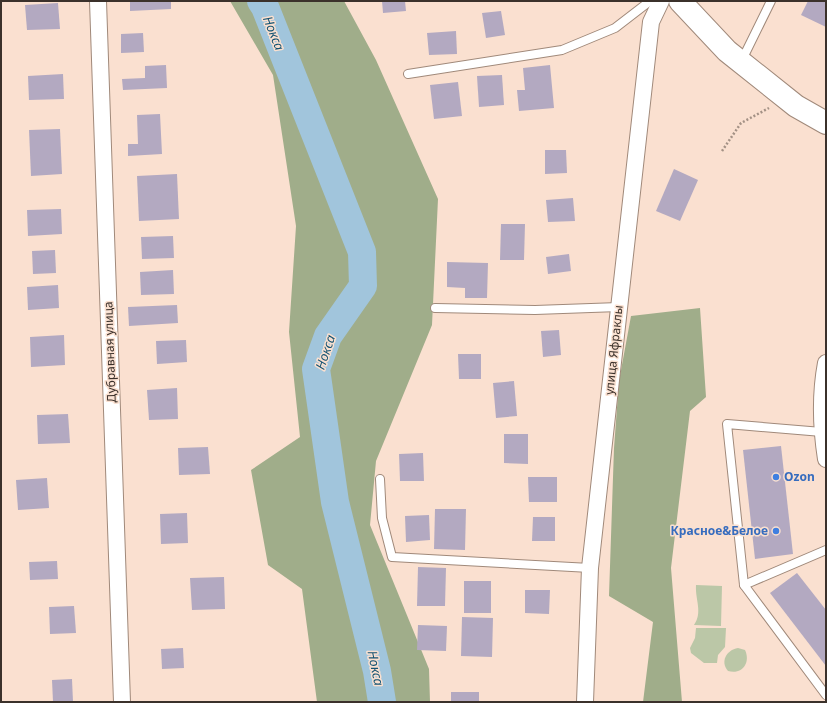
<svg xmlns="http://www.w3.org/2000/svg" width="827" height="703" font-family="'Noto Sans',sans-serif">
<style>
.green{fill:#bbc7a7}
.forest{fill:#a0ad8a}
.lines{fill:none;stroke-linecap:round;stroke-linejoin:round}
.river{stroke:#a1c5dc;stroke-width:28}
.building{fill:#b3a9c1}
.lane-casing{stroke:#a0897a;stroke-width:10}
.street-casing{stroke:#a0897a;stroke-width:18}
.secondary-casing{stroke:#a0897a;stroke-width:24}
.path{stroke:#a39185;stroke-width:2.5;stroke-dasharray:2 2;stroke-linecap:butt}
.lane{stroke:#fff;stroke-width:8}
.street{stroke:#fff;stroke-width:16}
.secondary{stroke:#fff;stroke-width:22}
.shop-dot{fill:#3f7fe0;stroke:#fae0d0;stroke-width:1.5}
.labels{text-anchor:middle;stroke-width:3;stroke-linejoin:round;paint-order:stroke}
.street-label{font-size:12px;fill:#3b312b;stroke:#fae0d0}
.shop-label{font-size:12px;font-weight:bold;fill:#366cbe;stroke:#fae0d0;text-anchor:start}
.water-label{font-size:13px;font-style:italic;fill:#135272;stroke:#fae0d0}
</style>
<rect width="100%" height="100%" fill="#fae0d0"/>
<g class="green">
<path d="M696,585L722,586L721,626L694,625C703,612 695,600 696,585Z"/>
<polygon points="696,628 726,628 725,647 718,655 717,663 704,663 691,653 690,648 695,638"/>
<path d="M738,648L745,650C751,663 742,675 728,671C720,662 726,650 738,648Z"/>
</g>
<g class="forest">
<polygon points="230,1 344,1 376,60 438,199 432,325 376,461 370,525 429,669 430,702 317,702 302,589 268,565 251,470 300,437 289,332 296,226 273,75"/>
<polygon points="700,308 706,397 690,411 671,568 682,702 643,702 653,622 609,596 614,448 619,381 631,316"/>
</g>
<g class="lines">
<polyline class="river" points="261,1 265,7 362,252 363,286 328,336 316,369 335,502 377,671 382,702"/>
</g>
<g class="building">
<polygon points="130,1 171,1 171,9 130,11"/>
<polygon points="382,1 405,1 406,11 383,13"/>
<polygon points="808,1 826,1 826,27 801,15"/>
<polygon points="58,3 60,29 27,30 25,5"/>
<polygon points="501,11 505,35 486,38 482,13"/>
<polygon points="456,31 457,54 429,55 427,33"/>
<polygon points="143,33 144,52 121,53 121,34"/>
<polygon points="166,65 167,88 123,90 122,79 145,78 145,66"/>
<polygon points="550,65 554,108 519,111 517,90 525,90 523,68"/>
<polygon points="63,74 64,99 29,100 28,76"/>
<polygon points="502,75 504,105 479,107 477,76"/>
<polygon points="458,82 462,116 434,119 430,85"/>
<polygon points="160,114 162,154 128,156 128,144 138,144 137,115"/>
<polygon points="60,129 62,174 31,176 29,130"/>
<polygon points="545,150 566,150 567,173 545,174"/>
<polygon points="674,169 698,180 680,221 656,211"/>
<polygon points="177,174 179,219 139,221 137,176"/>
<polygon points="573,198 575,221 548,222 546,200"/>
<polygon points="61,209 62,234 28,236 27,210"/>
<polygon points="501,224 525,224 524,260 500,260"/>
<polygon points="173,236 174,258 142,259 141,237"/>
<polygon points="55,250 56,273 33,274 32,251"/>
<polygon points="569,254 571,271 548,274 546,257"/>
<polygon points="447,262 488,263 487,298 465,298 465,288 447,287"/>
<polygon points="173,270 174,294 141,295 140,272"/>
<polygon points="58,285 59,308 28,310 27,287"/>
<polygon points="177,305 178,323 129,326 128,307"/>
<polygon points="559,330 561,355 543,357 541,331"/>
<polygon points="64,335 65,365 31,367 30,337"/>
<polygon points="186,340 187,362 157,364 156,341"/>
<polygon points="458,354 481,354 481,379 459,379"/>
<polygon points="514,381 517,416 496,418 493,383"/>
<polygon points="177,388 178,419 149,420 147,390"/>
<polygon points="68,414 70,443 38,444 37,415"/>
<polygon points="504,434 528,434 528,464 504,463"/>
<polygon points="781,446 793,554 755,559 743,450"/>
<polygon points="208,447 210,474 179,475 178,448"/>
<polygon points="423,453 424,481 400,481 399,454"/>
<polygon points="528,477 557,477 557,502 529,502"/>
<polygon points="47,478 49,508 18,510 16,480"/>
<polygon points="435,509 466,509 465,550 434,549"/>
<polygon points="187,513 188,543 161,544 160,514"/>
<polygon points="429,515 430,540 406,542 405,516"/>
<polygon points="533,517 555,517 555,541 532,541"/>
<polygon points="57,561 58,579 30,580 29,562"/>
<polygon points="418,567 446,568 445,606 417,606"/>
<polygon points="797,573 826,610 826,666 770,593"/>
<polygon points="224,577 225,609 192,610 190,578"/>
<rect x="464" y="581" width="27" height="32"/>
<polygon points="525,590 550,590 549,614 525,613"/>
<polygon points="74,606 76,633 50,634 49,607"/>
<polygon points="462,617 493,618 492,657 461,656"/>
<polygon points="418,625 447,626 446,651 417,650"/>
<polygon points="183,648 184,668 162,669 161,649"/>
<polygon points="72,679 73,702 53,702 52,680"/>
<rect x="451" y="692" width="28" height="10"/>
</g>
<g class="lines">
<g class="lane-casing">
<g id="lane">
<polyline points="741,62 771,1"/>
<polyline points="408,74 562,50 615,28 650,1"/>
<polyline points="435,308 535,310 619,307"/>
<polyline points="822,432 727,424 744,585 826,695"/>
<polyline points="380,479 382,518 392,557 590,568"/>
<polyline points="744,585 826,550"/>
</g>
</g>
<g class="street-casing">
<g id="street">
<polyline points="98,1 122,702"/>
<path d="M826,363C820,395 821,427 826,459"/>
<polyline points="585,702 590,568 651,22 661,1"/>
</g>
</g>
<g class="secondary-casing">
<polyline id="secondary" points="680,1 727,51 796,106 826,123"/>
</g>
<polyline class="path" points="722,151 741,123 769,108"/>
<use href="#lane" class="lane"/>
<use href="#street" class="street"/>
<use href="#secondary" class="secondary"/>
</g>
<g class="shop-dot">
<circle cx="776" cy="477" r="4"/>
<circle cx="776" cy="531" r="4"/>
</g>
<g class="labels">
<g class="street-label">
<text transform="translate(614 350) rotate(-84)" y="4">улица Яфраклы</text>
<text transform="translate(110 352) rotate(-92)" y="4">Дубравная улица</text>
</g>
<g class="shop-label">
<text x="784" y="481">Ozon</text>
<text x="768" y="535" text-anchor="end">Красное&amp;Белое</text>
</g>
<g class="water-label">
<text transform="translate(274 33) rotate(68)" y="5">Нокса</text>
<text transform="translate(325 352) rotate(-71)" y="5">Нокса</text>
<text transform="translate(376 668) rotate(78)" y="5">Нокса</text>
</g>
</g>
<rect width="827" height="703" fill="none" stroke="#3b312b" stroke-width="4"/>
</svg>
